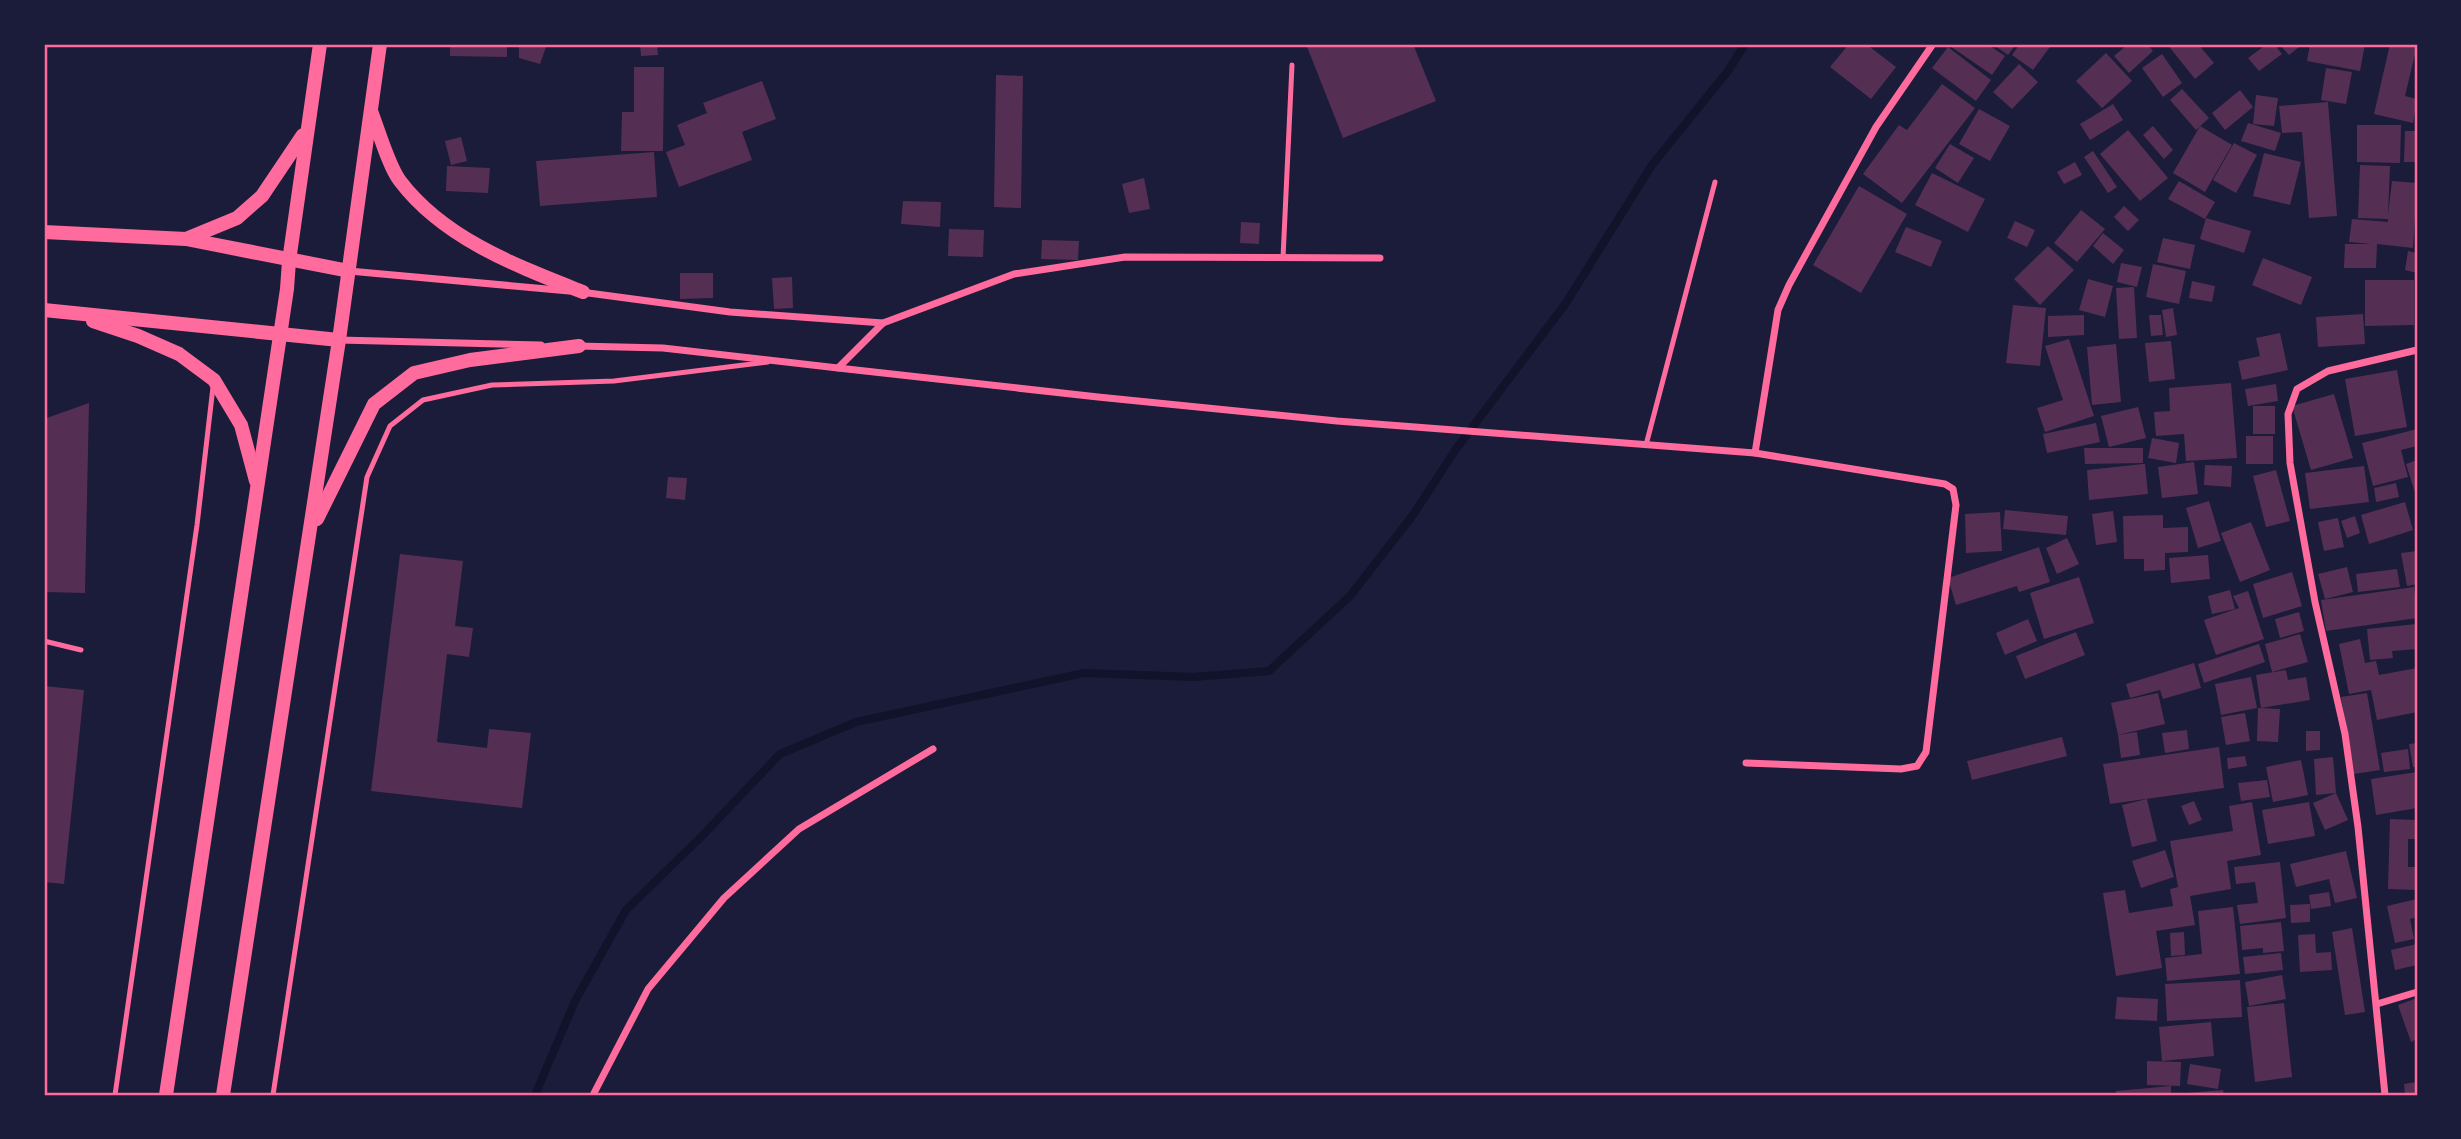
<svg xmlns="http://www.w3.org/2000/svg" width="2461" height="1139" font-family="Commissioner,sans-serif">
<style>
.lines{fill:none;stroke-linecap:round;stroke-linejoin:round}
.stream{stroke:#12122b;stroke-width:8}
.building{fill:#542f53}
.service{stroke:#ff6b9d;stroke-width:5}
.minor{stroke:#ff6b9d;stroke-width:7}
.secondary{stroke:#ff6b9d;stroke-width:14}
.neatline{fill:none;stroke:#ff6b9d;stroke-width:2.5}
</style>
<rect width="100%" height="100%" fill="#1b1b3a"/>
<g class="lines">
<polyline class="stream" points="535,1095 575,1001 626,910 702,836 780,754 856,722 1084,673 1193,677 1269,671 1350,596 1413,515 1456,449 1566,303 1652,165 1728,71 1745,44"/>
</g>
<g class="building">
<polygon points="450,44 507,44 507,57 450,56"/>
<polygon points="519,44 547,44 540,64 519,58"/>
<polygon points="640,44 657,44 658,55 641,56"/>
<polygon points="1306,44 1413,44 1436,101 1343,138"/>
<polygon points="1849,44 1866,44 1896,67 1871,99 1830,67"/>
<polygon points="1947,44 1987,44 2005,56 1992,75"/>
<polygon points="1992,44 2016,44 2008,55"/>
<polygon points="2020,44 2052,44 2033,70 2012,55"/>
<polygon points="2128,44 2147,44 2153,51 2129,73 2114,56"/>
<polygon points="2167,44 2198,44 2214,63 2195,79"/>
<polygon points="2267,44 2274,44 2282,54 2259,71 2248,58"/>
<polygon points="2279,44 2303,44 2289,55"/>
<polygon points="2310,44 2365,44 2360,71 2307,61"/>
<polygon points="2390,44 2417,46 2405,96 2417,99 2413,123 2374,114"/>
<polygon points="1948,47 1991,80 1976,101 1932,68"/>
<polygon points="2106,53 2132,81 2102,108 2076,81"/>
<polygon points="2162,54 2182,83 2163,97 2142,68"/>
<polygon points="2019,64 2038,82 2012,109 1993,92"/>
<polygon points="634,67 664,67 663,151 621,151 622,112 634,112"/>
<polygon points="2326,68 2352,72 2346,104 2321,100"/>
<polygon points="996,75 1023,76 1021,208 994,207"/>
<polygon points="762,81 776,119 742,132 752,160 679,187 666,152 685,145 677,125 707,113 703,103"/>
<polygon points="1942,84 1975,108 1902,203 1863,174 1899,125 1907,130"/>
<polygon points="2182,89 2209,118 2196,130 2170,100"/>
<polygon points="2240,90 2253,107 2225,130 2212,113"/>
<polygon points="2256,95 2278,98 2274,126 2253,124"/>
<polygon points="2328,102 2337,216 2309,218 2302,132 2282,133 2279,106"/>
<polygon points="2113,104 2123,120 2090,140 2080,124"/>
<polygon points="1979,109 2010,126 1990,161 1959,144"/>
<polygon points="2248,123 2281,133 2275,151 2241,141"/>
<polygon points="2357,125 2401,125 2400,163 2357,162"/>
<polygon points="2153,126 2173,150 2164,159 2143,135"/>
<polygon points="2200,126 2232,145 2205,192 2173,173"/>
<polygon points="2128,130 2168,178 2140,201 2100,154"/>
<polygon points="2405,131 2417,131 2417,162 2404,162"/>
<polygon points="461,137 467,161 451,165 445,141"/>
<polygon points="2234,143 2257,155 2236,193 2213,180"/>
<polygon points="1950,144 1974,158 1958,183 1935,168"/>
<polygon points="2093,151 2117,187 2108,193 2084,157"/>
<polygon points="654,152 657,197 540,206 536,161"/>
<polygon points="2264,153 2301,162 2290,205 2253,196"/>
<polygon points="2075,162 2082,175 2064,184 2057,172"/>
<polygon points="2360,165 2390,166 2388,215 2392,181 2417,183 2413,248 2377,244 2376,268 2344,268 2345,244 2371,244 2349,242 2352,219 2388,222 2388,219 2358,218"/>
<polygon points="447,166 490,168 488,193 446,191"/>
<polygon points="1932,173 1985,199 1968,232 1915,205"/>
<polygon points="1144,178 1150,209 1129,213 1122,184"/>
<polygon points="2179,181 2215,202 2205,219 2168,199"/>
<polygon points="1859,186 1907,214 1861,293 1813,265"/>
<polygon points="903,201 941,202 940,227 901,224"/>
<polygon points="2124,206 2139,220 2128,231 2114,217"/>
<polygon points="2081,210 2105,229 2077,262 2054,243"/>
<polygon points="2206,218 2251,231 2244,253 2200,239"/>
<polygon points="2015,221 2035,230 2027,247 2007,238"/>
<polygon points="1241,222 1260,223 1259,244 1240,243"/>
<polygon points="1906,227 1942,241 1931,267 1895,252"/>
<polygon points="949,229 984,230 983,257 948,256"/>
<polygon points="2103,233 2124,250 2113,264 2093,246"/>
<polygon points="2163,238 2195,245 2190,269 2157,262"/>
<polygon points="1042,240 1079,241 1078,260 1041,259"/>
<polygon points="2048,246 2074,270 2040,305 2014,279"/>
<polygon points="2408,251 2417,253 2417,273 2405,270"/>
<polygon points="2263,258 2312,277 2301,305 2252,285"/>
<polygon points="2121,263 2142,267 2137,287 2117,282"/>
<polygon points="2153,264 2186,271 2179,304 2146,297"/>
<polygon points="680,273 713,273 713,298 680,299"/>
<polygon points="792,277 793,308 774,309 772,278"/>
<polygon points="2088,279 2113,286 2105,317 2079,310"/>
<polygon points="2365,280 2414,280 2414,325 2365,326"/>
<polygon points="2192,281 2215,286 2212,302 2189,298"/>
<polygon points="2134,287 2137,338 2119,339 2116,288"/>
<polygon points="2013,305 2046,308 2040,366 2006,363"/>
<polygon points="2173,308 2177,335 2166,337 2162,310"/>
<polygon points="2363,314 2365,344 2318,347 2316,317"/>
<polygon points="2084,315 2084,335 2048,337 2048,316"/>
<polygon points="2149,315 2161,315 2163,335 2151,336"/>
<polygon points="2280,333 2288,370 2242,380 2238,361 2260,356 2256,338"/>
<polygon points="2069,339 2094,416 2045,432 2037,408 2063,400 2045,346"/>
<polygon points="2171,341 2175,379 2149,382 2145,343"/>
<polygon points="2116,344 2121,402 2092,405 2087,347"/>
<polygon points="2397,370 2407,427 2355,436 2345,379"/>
<polygon points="2231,383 2237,458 2186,461 2184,434 2156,436 2154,412 2170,411 2169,388"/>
<polygon points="2276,384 2278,401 2248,406 2245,389"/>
<polygon points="2334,394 2353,458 2311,470 2292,406"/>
<polygon points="89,403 85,593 44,592 44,419"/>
<rect x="2253" y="406" width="22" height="28"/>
<polygon points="2138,407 2146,438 2109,447 2101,416"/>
<polygon points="2096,423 2100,442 2047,453 2043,434"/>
<polygon points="2417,429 2417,446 2401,450 2408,477 2373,486 2362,443"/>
<rect x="2246" y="436" width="27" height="28"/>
<polygon points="2152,438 2179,443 2176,463 2148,458"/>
<polygon points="2084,448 2143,448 2143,463 2085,464"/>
<polygon points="2417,460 2417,499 2406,464"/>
<polygon points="2194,462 2198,494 2162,498 2158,467"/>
<polygon points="2143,464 2145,464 2148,494 2089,500 2087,470"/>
<polygon points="2205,465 2232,466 2231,487 2204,485"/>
<polygon points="2364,466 2369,502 2310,509 2305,473"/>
<polygon points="2276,470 2290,521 2266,527 2253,476"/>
<polygon points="668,477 687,478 685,500 666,498"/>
<polygon points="2396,483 2399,497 2376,502 2374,488"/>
<polygon points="2209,501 2221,541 2198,548 2186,508"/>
<polygon points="2405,502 2413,530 2369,544 2361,515"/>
<polygon points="2005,510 2068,516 2066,535 2003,529"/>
<polygon points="2113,511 2117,542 2096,545 2092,514"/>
<polygon points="2000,512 2002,551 1966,553 1965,514"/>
<polygon points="2163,515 2163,528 2188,527 2188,552 2165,553 2165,570 2144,571 2144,559 2124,559 2123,516"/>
<polygon points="2355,516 2360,533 2347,538 2341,521"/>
<polygon points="2338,518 2344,547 2324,551 2318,522"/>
<polygon points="2251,522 2270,570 2240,582 2221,533"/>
<polygon points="2067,538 2079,564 2057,574 2046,548"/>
<polygon points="2039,547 2050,582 2019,592 2017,586 1956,605 1948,578"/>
<polygon points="2417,551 2417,584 2407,586 2401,553"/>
<polygon points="400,554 463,561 455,626 473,628 469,657 447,654 437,742 487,748 489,729 531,733 522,808 371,791"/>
<polygon points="2208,555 2210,579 2171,583 2169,558"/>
<polygon points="2347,567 2353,592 2325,599 2318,574"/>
<polygon points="2397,569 2400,587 2358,592 2356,574"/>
<polygon points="2292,572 2302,606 2263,618 2253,584"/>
<polygon points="2079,577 2094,623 2044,639 2030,593"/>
<polygon points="2414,587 2417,618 2326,631 2321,600"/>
<polygon points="2230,590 2235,609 2212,614 2208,596"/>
<polygon points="2248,591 2264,639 2216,655 2204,620 2239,608 2233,596"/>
<polygon points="2299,612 2304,631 2280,638 2275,619"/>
<polygon points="2028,619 2037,641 2005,655 1996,633"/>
<polygon points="2417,624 2417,649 2392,651 2393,658 2370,660 2367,629"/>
<polygon points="2076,632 2085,655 2025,679 2016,656"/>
<polygon points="2300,634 2308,662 2272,672 2265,644"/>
<polygon points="2360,639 2365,663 2376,661 2379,675 2417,668 2417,712 2377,720 2371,690 2349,694 2339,644"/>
<polygon points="2259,644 2265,662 2204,683 2198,664"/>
<polygon points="2194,663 2201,688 2163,699 2160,690 2130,698 2126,684"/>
<polygon points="2286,670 2288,680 2306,677 2310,700 2261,708 2256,675"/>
<polygon points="2251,677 2257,708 2221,715 2215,684"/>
<polygon points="44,686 84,690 64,884 44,882"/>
<polygon points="2158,693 2165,724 2118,735 2111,703"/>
<polygon points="2367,693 2380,770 2354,774 2341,697"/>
<polygon points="2258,708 2280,709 2278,742 2257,741"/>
<polygon points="2245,713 2250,741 2226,745 2221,717"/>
<polygon points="2187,730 2189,749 2165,753 2162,733"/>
<polygon points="2306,731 2320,731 2320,750 2306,751"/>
<polygon points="2137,732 2140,755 2121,758 2118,735"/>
<polygon points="2062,737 2067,756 1972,780 1967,761"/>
<polygon points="2417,743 2417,767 2413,767 2409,744"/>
<polygon points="2219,747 2224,788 2110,804 2103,764"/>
<polygon points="2408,749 2410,769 2384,772 2381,753"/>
<polygon points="2245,756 2247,766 2228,769 2227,758"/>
<polygon points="2333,757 2336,793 2316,795 2314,759"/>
<polygon points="2301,760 2308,795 2273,802 2266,767"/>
<polygon points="2417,772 2417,808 2376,815 2371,779"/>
<polygon points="2267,780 2270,797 2241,801 2238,783"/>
<polygon points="2336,793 2348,820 2325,830 2313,803"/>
<polygon points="2147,799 2157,841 2132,847 2122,805"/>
<polygon points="2194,801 2202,820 2189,825 2181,806"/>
<polygon points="2252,802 2261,855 2227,861 2231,889 2190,896 2195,925 2156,931 2162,968 2116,976 2103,893 2125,890 2129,913 2173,906 2170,889 2178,887 2170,841 2233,831 2229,806"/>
<polygon points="2309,802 2315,836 2268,844 2262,810"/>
<polygon points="2390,819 2417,820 2417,839 2408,839 2408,867 2417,867 2417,890 2388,889"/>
<polygon points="2165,850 2174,877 2141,888 2132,861"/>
<polygon points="2346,851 2357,898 2335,903 2329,879 2296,887 2290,864"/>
<polygon points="2280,862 2286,918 2240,924 2237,905 2258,903 2255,882 2236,884 2234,867"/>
<polygon points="2329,892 2331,906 2311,909 2309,895"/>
<polygon points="2417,899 2417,917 2410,919 2414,939 2395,943 2387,906"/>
<polygon points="2310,904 2310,922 2291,923 2290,905"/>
<polygon points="2233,907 2240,974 2167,981 2165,958 2202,954 2198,911"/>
<polygon points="2281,922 2284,951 2263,953 2263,948 2242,950 2240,926"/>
<polygon points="2352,928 2365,1012 2345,1015 2332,932"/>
<polygon points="2184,932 2185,955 2171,956 2170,933"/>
<polygon points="2315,934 2316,953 2331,952 2332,970 2300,972 2298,935"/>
<polygon points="2417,944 2417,965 2395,970 2391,950"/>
<polygon points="2281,953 2283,970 2245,974 2243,957"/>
<polygon points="2282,975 2286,999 2249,1006 2245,982"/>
<polygon points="2240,980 2242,1017 2167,1021 2165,984"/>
<polygon points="2117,997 2158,999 2157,1021 2115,1019"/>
<polygon points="2417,998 2417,1039 2411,1042 2398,1005"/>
<polygon points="2284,1003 2292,1077 2255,1082 2247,1007"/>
<polygon points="2211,1022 2214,1056 2162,1061 2159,1027"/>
<polygon points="2147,1061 2181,1062 2180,1086 2147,1085"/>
<polygon points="2190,1064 2221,1069 2218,1089 2187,1084"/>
<polygon points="2417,1082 2417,1095 2405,1095 2404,1084"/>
<polygon points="2171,1086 2171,1095 2116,1095 2116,1091"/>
<polygon points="2223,1090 2224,1095 2187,1095 2187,1093"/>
</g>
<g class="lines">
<g class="service">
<polyline points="1283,258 1292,65"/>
<polyline points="1646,445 1715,182"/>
<polyline points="44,641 81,650"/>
<polyline points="115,1095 197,525 213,387"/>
<polyline points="273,1095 367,477 390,426 423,400 492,385 614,381 768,362"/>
</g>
<g class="minor">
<polyline points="349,271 569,291"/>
<polyline points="581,292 730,312 883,323"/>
<polyline points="339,340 541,345"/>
<polyline points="578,346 663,348 838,368 883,323 1014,274 1125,257 1380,258"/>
<polyline points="838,368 1098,397 1337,421 1755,453 1778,310 1789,285 1876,127 1933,44"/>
<polyline points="1746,763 1901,769 1917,766 1926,752 1956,505 1953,489 1945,484 1755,453"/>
<polyline points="2377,1004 2417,992"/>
<polyline points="593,1095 648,989 724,898 799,829 933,749"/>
<polyline points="2385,1095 2358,827 2345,734 2315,602 2290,463 2288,414 2297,389 2328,371 2417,350"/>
</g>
<g class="secondary">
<path d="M371,111C378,129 389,167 400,181C444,239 517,266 583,292"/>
<polyline points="44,232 186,239 349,271"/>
<polyline points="186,239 237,218 262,196 303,135"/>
<polyline points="44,310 339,340"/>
<polyline points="93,321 138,336 179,354 214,380 241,425 256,481"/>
<polyline points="317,519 374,404 414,373 470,360 579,346"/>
<polyline points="166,1095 287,289 289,261 320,44"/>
<polyline points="223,1095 339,340 380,44"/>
</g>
</g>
<rect width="2461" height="1139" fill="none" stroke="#1b1b3a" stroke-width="91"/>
<rect x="46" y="46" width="2370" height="1048" class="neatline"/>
</svg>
